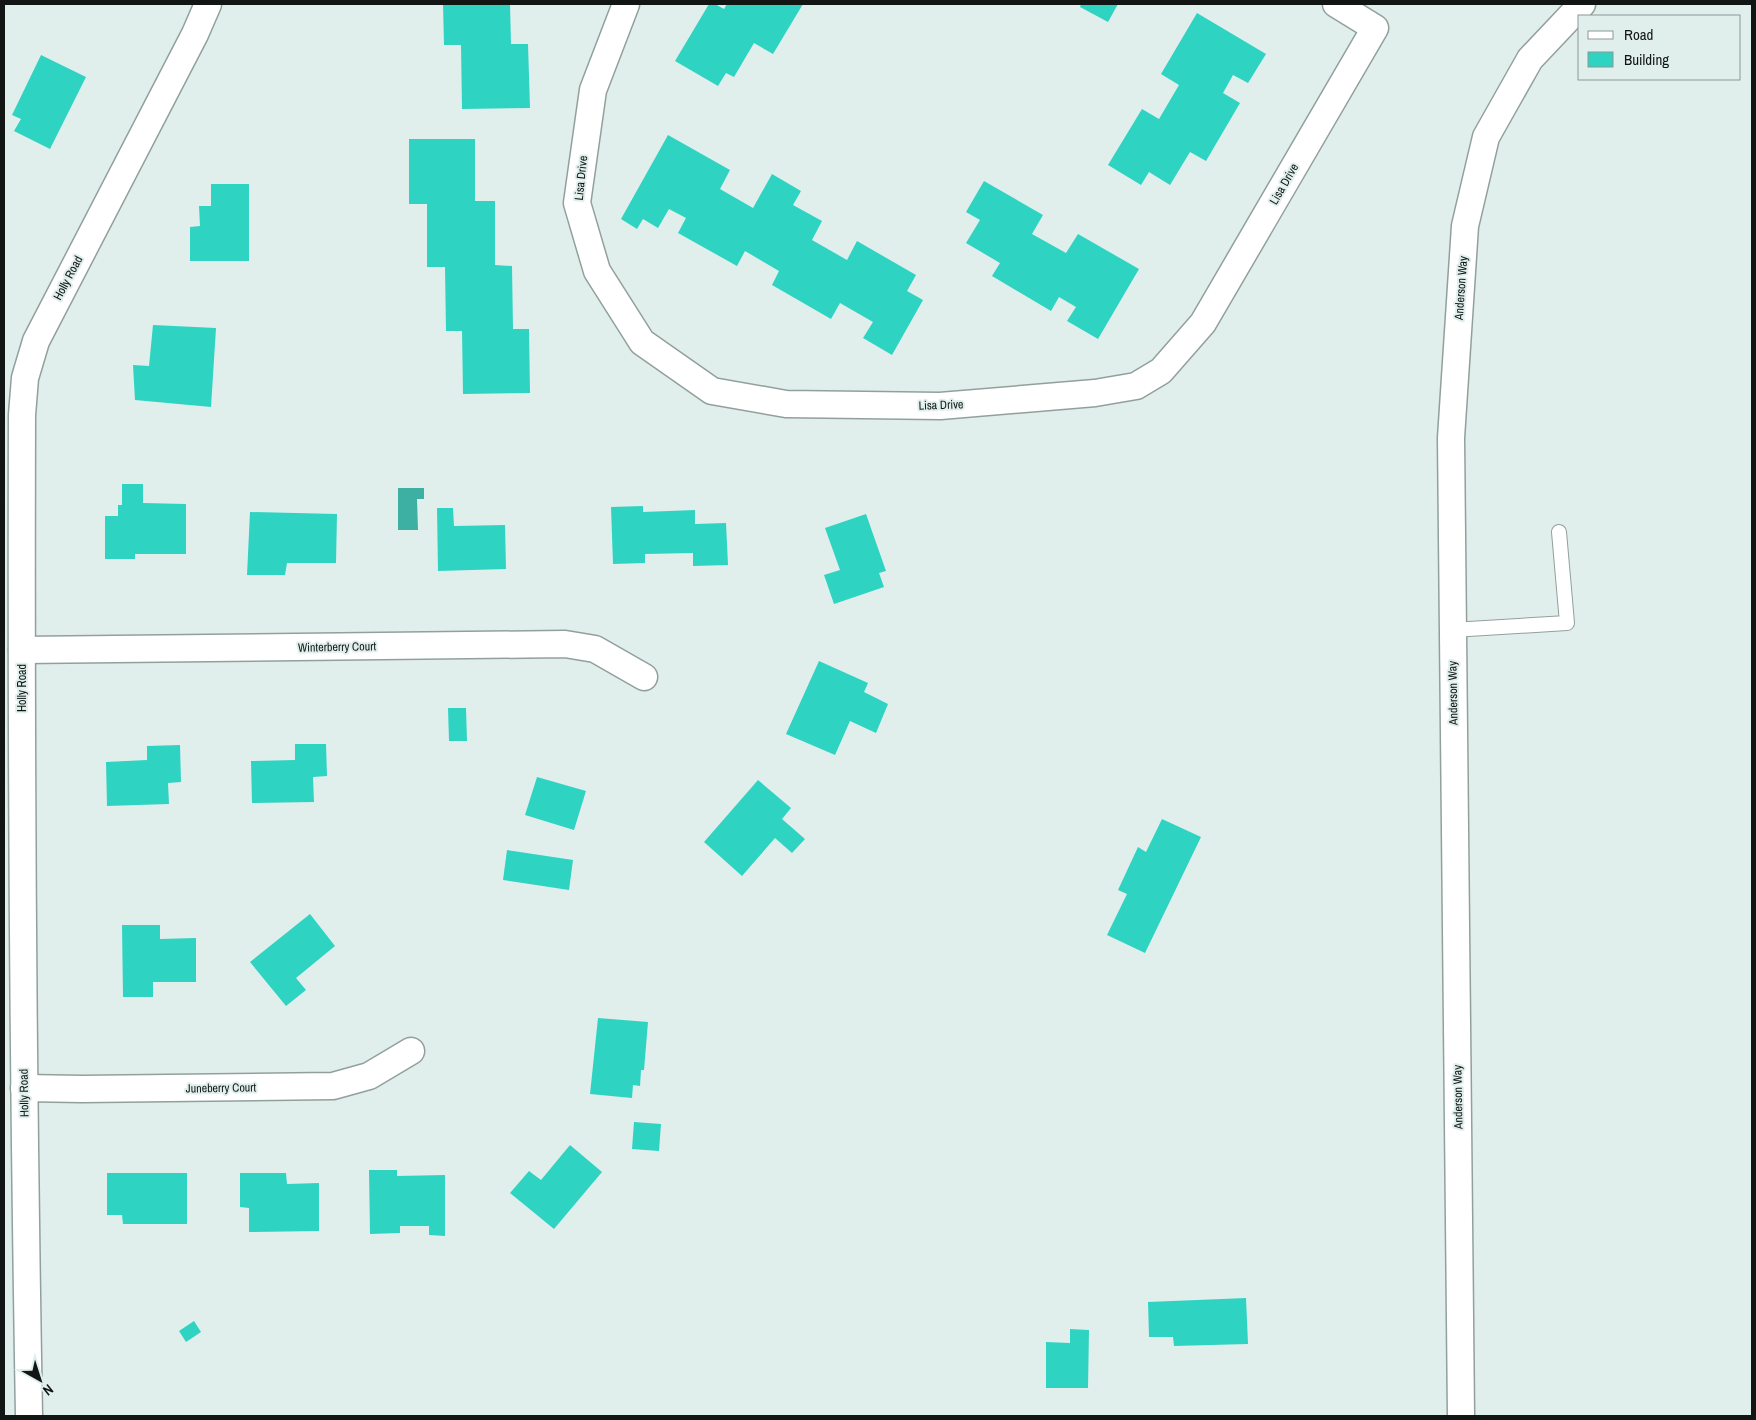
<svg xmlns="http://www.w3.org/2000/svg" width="1756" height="1420" font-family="'Archivo Narrow',sans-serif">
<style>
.water{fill:#3db0a3}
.building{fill:#2fd3c2}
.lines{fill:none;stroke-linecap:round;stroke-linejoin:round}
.lane-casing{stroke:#92a09d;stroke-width:16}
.street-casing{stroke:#92a09d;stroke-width:29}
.lane{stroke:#fff;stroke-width:14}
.street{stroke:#fff;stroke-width:26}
.labels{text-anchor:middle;stroke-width:4;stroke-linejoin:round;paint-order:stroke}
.street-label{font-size:12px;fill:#111615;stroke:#e0efec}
</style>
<rect width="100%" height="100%" fill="#e0efec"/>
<polygon class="water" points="398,488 424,488 424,499 417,499 418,530 398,530"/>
<g class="building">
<polygon points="443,4 510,4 511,44 528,44 530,108 462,109 461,45 444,45"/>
<polygon points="709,4 715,4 724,9 727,4 803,4 773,54 754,43 734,77 726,73 718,86 675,61"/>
<polygon points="1081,4 1118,4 1108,22 1080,7"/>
<polygon points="1197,13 1266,54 1248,83 1233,75 1223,93 1240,103 1206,161 1190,152 1170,185 1149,172 1141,185 1108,165 1142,109 1159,119 1179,85 1161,74"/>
<polygon points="41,55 86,77 50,149 14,131 21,119 12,115"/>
<polygon points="668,135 730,170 720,189 753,208 772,174 801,191 793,205 822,221 812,240 847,260 857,241 916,275 907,291 923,300 892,355 863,338 873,322 840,303 831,319 772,285 779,271 745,251 737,266 678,233 686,218 669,209 658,228 643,219 637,229 621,219"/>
<polygon points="409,139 475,139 475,201 495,201 495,265 512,266 513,329 529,329 530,393 463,394 462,331 446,331 445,267 427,267 427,204 409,204"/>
<polygon points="984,181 1043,215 1032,234 1066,253 1078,234 1139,269 1098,339 1067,321 1076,307 1059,297 1051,311 992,276 1000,263 966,243 980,220 966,212"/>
<polygon points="211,184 249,184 249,261 190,261 190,227 200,226 199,206 211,206"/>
<polygon points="153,325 216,328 211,407 135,400 133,365 149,366"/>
<polygon points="122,484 143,484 143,503 186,504 186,554 135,554 135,559 105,559 105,516 118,516 118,505 122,505"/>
<polygon points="643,506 643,512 695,510 695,524 726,523 728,565 693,566 693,553 645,554 645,563 613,564 611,507"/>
<polygon points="437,508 453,508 454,526 505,525 506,569 438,571"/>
<polygon points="250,512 337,514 336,563 287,563 285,575 247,575"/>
<polygon points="866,514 886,571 879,573 884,587 834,604 824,575 840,570 825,528"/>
<polygon points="819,661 868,683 864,692 888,704 876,733 850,721 835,755 786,734"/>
<polygon points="448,708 466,708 467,741 449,741"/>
<polygon points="295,744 326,744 327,776 313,777 314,802 252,803 251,761 295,760"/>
<polygon points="180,745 181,782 168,783 169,804 107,806 106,762 147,760 147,746"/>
<polygon points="537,777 586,791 574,830 525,815"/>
<polygon points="758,780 791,808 782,819 805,839 792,853 775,838 742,876 704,842"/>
<polygon points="1162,819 1201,837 1145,953 1107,935 1127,894 1118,890 1138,847 1146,852"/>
<polygon points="507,850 573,860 569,890 503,880"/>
<polygon points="310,914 335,946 296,978 306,990 286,1006 250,962"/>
<polygon points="122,925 160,925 160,939 196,938 196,982 153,982 153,997 123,997"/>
<polygon points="598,1018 648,1022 644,1070 641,1070 640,1086 633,1085 632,1098 590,1094"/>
<polygon points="634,1122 661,1124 659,1151 632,1149"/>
<polygon points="570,1145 602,1172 554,1229 510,1193 529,1171 541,1180"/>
<polygon points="369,1170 397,1170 397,1176 445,1175 445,1236 429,1235 429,1226 400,1226 400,1233 370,1234"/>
<polygon points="107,1173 187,1173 187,1224 123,1224 122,1215 107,1215"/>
<polygon points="240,1173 286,1173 287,1184 319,1183 319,1231 249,1232 249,1208 240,1207"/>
<polygon points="1246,1298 1248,1344 1174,1346 1173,1337 1149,1337 1148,1302"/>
<polygon points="194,1321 201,1332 186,1342 179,1331"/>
<polygon points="1070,1329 1089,1330 1088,1388 1046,1388 1046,1342 1070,1343"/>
</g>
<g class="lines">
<g class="lane-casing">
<polyline id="lane" points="1452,630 1567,623 1559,532"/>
</g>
<g class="street-casing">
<g id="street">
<polyline points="626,4 593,90 577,203 597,271 642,342 712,391 786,404 940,406 1095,393 1136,386 1161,371 1203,323 1375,28 1336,4"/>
<polyline points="22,650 565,644 595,649 644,677"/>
<polyline points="24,1088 82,1089 333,1086 369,1076 411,1051"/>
<path d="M29,1416C23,1082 21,749 22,415L25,378L36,341L195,34L208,4"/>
<polyline points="1461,1416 1451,438 1465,226 1486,137 1530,59 1582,4"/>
</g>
</g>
<use href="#lane" class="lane"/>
<use href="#street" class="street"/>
</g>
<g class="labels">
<g class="street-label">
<text transform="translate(581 178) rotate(-84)" y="4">Lisa Drive</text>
<text transform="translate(1284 184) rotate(-60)" y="4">Lisa Drive</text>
<text transform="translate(68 278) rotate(-62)" y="4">Holly Road</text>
<text transform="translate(1461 288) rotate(-86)" y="4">Anderson Way</text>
<text transform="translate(941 405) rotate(-2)" y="4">Lisa Drive</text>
<text transform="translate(337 647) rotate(-1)" y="4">Winterberry Court</text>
<text transform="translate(22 688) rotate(-90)" y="4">Holly Road</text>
<text transform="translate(1453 693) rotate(-91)" y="4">Anderson Way</text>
<text transform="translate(221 1088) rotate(-1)" y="4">Juneberry Court</text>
<text transform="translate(24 1093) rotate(-91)" y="4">Holly Road</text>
<text transform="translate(1458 1097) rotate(-91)" y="4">Anderson Way</text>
</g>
</g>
<rect width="1756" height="1420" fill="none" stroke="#111615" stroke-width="10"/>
<rect x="1578" y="15" width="162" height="65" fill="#e0efec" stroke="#8d9896"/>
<rect x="1588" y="31" width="25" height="8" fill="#ffffff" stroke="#8d9896"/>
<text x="1624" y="40" font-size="15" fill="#111615">Road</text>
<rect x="1588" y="52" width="25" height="15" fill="#2fd3c2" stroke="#8d9896"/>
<text x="1624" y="65" font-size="15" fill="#111615">Building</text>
<g transform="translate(40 1380) rotate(141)" stroke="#e0efec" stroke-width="4" paint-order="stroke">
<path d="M0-4L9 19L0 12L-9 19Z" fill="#111615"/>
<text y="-8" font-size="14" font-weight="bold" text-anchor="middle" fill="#111615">N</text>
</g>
</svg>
